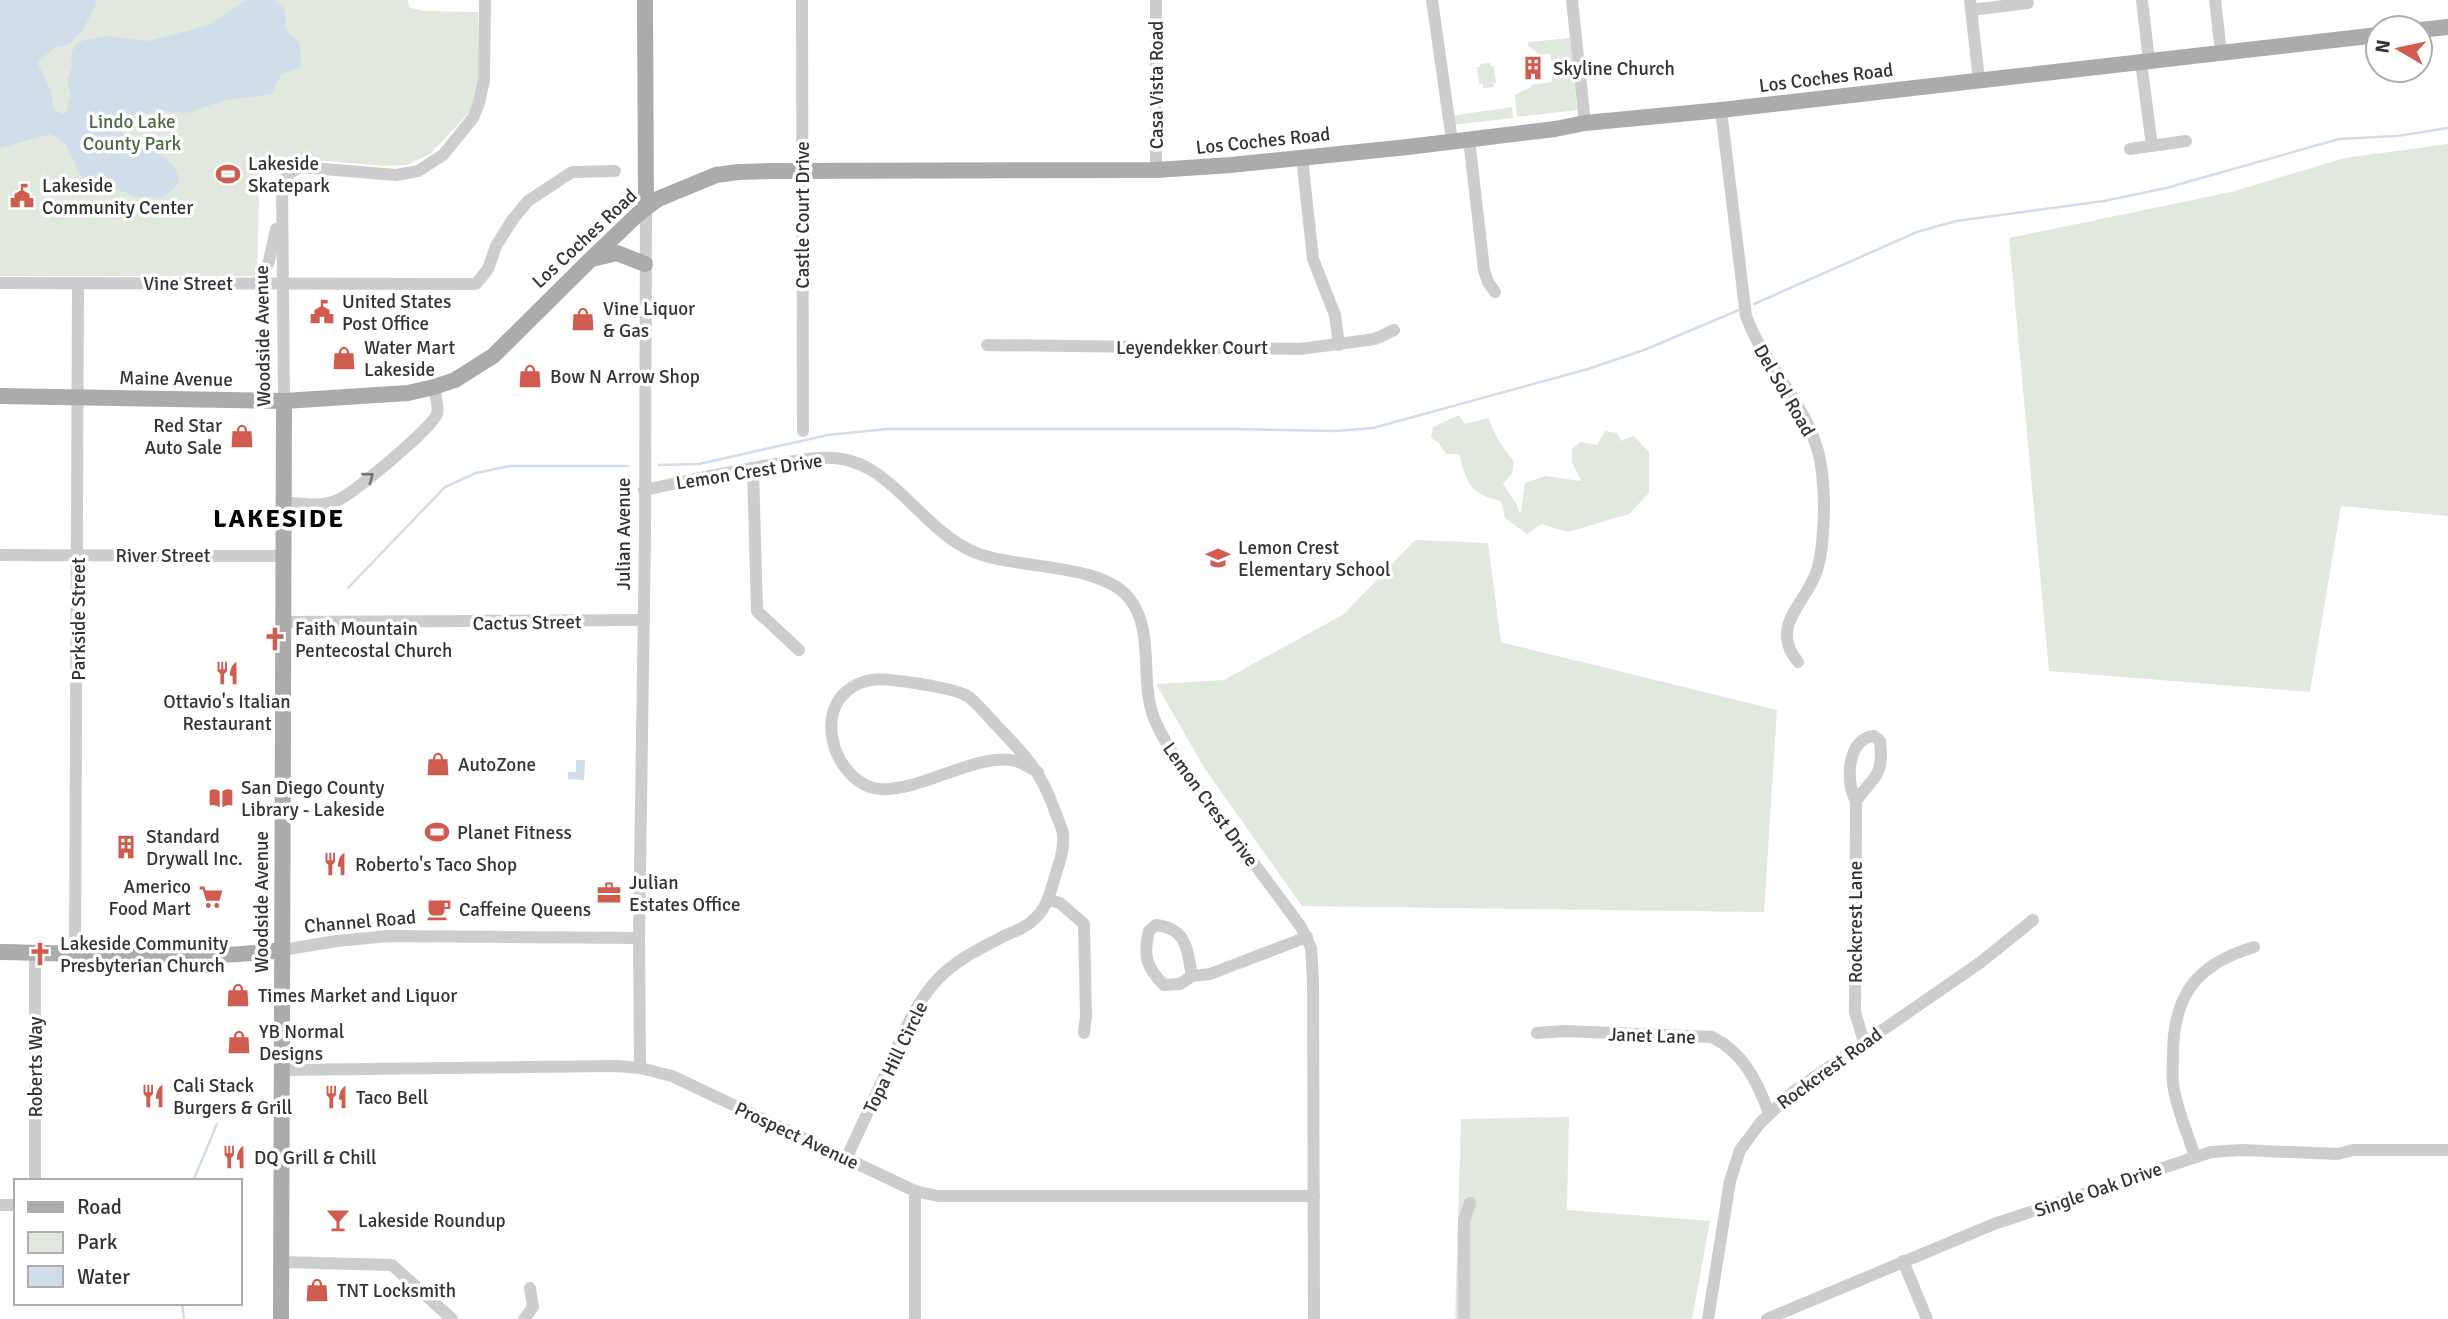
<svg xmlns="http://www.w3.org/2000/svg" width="2448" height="1319" font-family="Signika,sans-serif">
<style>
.green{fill:#e1e8dd}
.water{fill:#d2ddea}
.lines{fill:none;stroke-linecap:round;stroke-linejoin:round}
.stream{stroke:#d2ddea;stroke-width:2.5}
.minor{stroke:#cdcdcd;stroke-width:12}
.major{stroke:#ababab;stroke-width:16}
.oneway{stroke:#787878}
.labels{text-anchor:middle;stroke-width:7;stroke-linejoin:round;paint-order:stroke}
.poi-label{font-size:19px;fill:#333;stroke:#fff;text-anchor:start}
.street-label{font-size:19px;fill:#333;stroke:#fff}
.park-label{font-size:19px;fill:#4f6945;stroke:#fff}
.district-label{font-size:26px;font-weight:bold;letter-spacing:2px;fill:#000;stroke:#fff}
</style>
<rect width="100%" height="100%" fill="#fff"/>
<g class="green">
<polygon points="0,0 408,0 409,7 422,11 478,12 479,76 476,97 467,115 430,154 407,165 384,166 302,159 260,162 257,276 0,276"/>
<path d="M1570,38L1577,110L1517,117L1515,95L1531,87V85L1552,82C1551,72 1554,67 1550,54L1540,55L1527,45L1529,42Z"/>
<polygon points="1490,63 1491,66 1494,66 1496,83 1493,83 1494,87 1483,88 1483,84 1479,84 1477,67 1480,67 1480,64"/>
<polygon points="1512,107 1513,118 1452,125 1451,116"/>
<polygon points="2448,144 2448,516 2341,506 2310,692 2049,671 2009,238 2231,192 2345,158"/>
<path d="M1459,415L1465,424L1488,418L1498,440L1514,462L1512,473L1503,484L1516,503L1519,512H1521L1525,483L1545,476L1581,481L1572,462V449L1580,442L1597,445L1605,431L1617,433L1621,441L1634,436L1649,452V493L1629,514L1568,532L1541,524L1527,534L1505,518L1501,501C1469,494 1467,483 1459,454H1446L1438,442L1431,438L1433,427Z"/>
<polygon points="1415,540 1488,543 1501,642 1777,710 1764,912 1302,906 1205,769 1156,684 1224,680 1344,614"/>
<polygon points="1569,1117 1567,1210 1710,1221 1692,1319 1455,1319 1461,1119"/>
</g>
<g class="water">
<path d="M0,0H95L96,4L84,28L69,45L56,47L37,62L51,91L54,110L63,114L66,112L71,96L67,81L72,67L71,55L74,47L81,41L106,36L148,41L210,25L246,0H275L285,10L286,29L300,44L301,67L281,74L272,94L222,101L187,113L163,111L141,114L129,119L122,127L125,142C150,152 175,152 179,183L163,198L133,196L80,175L66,145L51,134L0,148Z"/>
<polygon points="576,760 585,760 584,780 568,779 568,772 576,772"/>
</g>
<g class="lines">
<g class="stream">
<polyline points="1754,304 1917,232 1956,221 2104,201 2166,188 2339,139 2397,136 2448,128"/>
<polyline points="659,465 699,464 828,435 887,429 1233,429 1336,431 1373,428 1588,369 1644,350 1739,310"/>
<polyline points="348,588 445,487 476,473 509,466 628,466"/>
<polyline points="193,1181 217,1124"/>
<polyline points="182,1303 184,1319"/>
</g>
<g class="minor">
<polyline points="802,0 803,431"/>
<polyline points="1156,0 1156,170"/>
<polyline points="1432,0 1452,141"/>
<polyline points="1572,0 1585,123"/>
<polyline points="1970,0 1979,80"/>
<polyline points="2142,0 2149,61"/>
<polyline points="2215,0 2221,52"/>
<polyline points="1971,10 2028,3"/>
<polyline points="2141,62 2152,146"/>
<path d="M1721,110L1746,316C1763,363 1803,400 1817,448C1823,467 1824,492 1824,512C1823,531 1823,552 1817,570C1807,603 1768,626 1798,662"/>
<polyline points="1469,139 1484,270 1488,282 1495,292"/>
<polyline points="2130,149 2186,141"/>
<polyline points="1302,158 1313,259 1335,315 1339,345"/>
<polyline points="0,283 476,284 488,269 496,246 513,219 528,201 572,172 615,171"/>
<polyline points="255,283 261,280 269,261 276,229"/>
<polyline points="987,345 1300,349 1375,339 1394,330"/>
<polyline points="284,401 282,182 290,173 300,167 396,175 418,171 443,155 473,118 479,103 484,80 485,0"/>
<polyline points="753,468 757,611 799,650"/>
<path d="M644,490C684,481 724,473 764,466C789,462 817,455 842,459C892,466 925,532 974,552C1017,570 1099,562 1129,598C1157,633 1137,686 1157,725C1171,755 1193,782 1213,808C1242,848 1272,887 1301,927L1311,948L1313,980L1314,1319"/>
<path d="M284,502C301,504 322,507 338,500C354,493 432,428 437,414C439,407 435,394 434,387"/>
<polyline points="0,555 284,556"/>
<polyline points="283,622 644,620"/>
<path d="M1856,801C1845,783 1847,738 1874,736L1880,741C1884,776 1875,775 1856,801L1855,1012L1864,1042"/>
<polyline points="1048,900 1060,903 1084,924 1086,1016 1084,1033"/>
<polyline points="282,950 337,941 388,936 639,938"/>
<polyline points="75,955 78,284"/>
<path d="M1192,976C1187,950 1188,929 1156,925L1149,931C1143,956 1146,967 1164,985L1180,984L1192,976L1210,974L1307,937"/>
<path d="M1537,1033L1565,1031L1712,1037C1743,1052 1757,1081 1769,1113"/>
<polyline points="640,1068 639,938 645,536 646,207"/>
<polyline points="282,1070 617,1066 640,1068 672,1076 915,1191 938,1196 1314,1196"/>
<path d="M847,1157C861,1127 875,1096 889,1066C902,1036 915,1003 938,979C957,959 980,949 1004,936C1013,932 1025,928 1032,921C1046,910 1049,897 1054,880C1058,866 1065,849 1063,834C1062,827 1058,820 1056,814C1042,773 1027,757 998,727C989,718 979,705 969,697C957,688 885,677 871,680C804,694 832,785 880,789C922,792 981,749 1019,762C1025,765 1032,769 1038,772"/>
<path d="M2195,1157C2188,1134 2176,1108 2173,1084C2172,1074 2173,1062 2173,1052C2174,993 2198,964 2254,947"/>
<polyline points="35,1181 35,953"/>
<polyline points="915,1191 915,1319"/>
<polyline points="0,1205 16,1205"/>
<polyline points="1903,1261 1927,1319"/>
<polyline points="282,1262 392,1265 452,1319"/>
<polyline points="524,1319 533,1307 530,1288"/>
<polyline points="1464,1319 1464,1221 1470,1203"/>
<polyline points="1708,1319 1730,1181 1740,1150 1761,1122 1793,1092 1981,962 2033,920"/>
<polyline points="1767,1319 1994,1224 2211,1152 2242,1150 2338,1154 2353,1150 2448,1150"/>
</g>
<g class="major">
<polyline points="645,0 646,207"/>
<polyline points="2420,30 2448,27"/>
<polyline points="592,259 617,253 645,264"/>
<polyline points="0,396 284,401 408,393 434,387 455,380 493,356 590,260 638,214 658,199 716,175 739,172 771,171 1156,170 1231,165 1408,147 1555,129 1585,123 1721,110 2378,35"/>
<path d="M0,952C93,953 189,962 282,950"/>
<polyline points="281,1319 284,401"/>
</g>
</g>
<defs><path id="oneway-chevron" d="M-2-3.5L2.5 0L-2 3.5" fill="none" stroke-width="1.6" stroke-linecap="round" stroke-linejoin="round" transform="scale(1.75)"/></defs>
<use class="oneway" href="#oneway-chevron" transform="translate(369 477) rotate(-37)"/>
<defs>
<g id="building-bare" transform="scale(1.89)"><path d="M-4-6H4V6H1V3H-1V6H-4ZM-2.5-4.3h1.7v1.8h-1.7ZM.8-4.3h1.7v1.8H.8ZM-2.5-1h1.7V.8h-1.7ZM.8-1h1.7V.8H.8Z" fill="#d15b4e" stroke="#fff" stroke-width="2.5" paint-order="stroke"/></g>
<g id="stadium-bare" transform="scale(1.89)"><path d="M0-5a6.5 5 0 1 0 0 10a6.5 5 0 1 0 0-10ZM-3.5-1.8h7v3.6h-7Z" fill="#d15b4e" stroke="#fff" stroke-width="2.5" paint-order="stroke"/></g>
<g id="civic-bare" transform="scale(1.89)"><path d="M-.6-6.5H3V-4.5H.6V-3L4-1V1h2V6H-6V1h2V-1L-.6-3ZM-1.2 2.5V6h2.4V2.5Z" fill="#d15b4e" stroke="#fff" stroke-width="2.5" paint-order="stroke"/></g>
<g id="shop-bare" transform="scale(1.89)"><path d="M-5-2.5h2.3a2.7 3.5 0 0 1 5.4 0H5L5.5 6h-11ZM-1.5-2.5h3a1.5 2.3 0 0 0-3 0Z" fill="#d15b4e" stroke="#fff" stroke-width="2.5" paint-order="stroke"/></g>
<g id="school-bare" transform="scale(1.89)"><path d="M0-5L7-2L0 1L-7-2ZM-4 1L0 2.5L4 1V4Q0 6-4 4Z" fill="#d15b4e" stroke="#fff" stroke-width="2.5" paint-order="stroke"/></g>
<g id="church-bare" transform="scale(1.89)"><path d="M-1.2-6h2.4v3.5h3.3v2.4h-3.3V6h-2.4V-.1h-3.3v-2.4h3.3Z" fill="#d15b4e" stroke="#fff" stroke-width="2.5" paint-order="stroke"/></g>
<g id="restaurant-bare" transform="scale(1.89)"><path d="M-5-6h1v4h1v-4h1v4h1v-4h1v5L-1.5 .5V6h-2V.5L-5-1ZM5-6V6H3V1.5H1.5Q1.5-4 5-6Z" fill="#d15b4e" stroke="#fff" stroke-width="2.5" paint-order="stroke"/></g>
<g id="library-bare" transform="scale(1.89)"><path d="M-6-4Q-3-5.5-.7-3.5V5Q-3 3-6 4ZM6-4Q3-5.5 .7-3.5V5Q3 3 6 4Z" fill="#d15b4e" stroke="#fff" stroke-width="2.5" paint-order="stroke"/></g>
<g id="office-bare" transform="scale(1.89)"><path d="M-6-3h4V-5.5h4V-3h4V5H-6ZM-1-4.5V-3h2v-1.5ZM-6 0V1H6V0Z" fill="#d15b4e" stroke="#fff" stroke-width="2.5" paint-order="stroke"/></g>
<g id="supermarket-bare" transform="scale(1.89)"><path d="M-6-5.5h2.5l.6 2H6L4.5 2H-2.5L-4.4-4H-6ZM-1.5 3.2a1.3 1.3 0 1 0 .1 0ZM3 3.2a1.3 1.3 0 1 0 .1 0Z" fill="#d15b4e" stroke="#fff" stroke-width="2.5" paint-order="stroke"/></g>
<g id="cafe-bare" transform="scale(1.89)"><path d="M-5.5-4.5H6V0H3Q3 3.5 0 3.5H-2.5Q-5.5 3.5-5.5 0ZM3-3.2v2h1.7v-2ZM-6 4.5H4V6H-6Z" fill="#d15b4e" stroke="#fff" stroke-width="2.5" paint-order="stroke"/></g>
<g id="bar-bare" transform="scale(1.89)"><path d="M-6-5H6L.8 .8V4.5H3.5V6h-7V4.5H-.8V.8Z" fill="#d15b4e" stroke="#fff" stroke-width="2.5" paint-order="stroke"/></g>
</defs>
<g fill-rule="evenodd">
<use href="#building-bare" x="1533" y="68"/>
<use href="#stadium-bare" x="228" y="174"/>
<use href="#civic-bare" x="22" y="196"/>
<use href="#civic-bare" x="322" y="312"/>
<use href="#shop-bare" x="583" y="319"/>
<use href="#shop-bare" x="344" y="358"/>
<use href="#shop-bare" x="530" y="376"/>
<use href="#shop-bare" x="242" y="436"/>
<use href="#school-bare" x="1218" y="558"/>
<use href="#church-bare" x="275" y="639"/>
<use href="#restaurant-bare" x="227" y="673"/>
<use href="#shop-bare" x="438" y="764"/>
<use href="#library-bare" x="221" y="798"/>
<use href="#stadium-bare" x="437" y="832"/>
<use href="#building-bare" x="126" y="847"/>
<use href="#restaurant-bare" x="335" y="864"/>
<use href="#office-bare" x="609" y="893"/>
<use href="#supermarket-bare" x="211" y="897"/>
<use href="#cafe-bare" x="439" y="909"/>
<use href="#church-bare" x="40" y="954"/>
<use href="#shop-bare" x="238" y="995"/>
<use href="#shop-bare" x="239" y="1042"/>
<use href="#restaurant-bare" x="153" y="1096"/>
<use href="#restaurant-bare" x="336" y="1097"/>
<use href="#restaurant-bare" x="234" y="1157"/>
<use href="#bar-bare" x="338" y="1220"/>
<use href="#shop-bare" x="317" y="1290"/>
</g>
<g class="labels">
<g class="poi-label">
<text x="1553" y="75">Skyline Church</text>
<text x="248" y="170">Lakeside<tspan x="248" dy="22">Skatepark</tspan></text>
<text x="42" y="192">Lakeside<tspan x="42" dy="22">Community Center</tspan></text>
<text x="342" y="308">United States<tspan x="342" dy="22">Post Office</tspan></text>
<text x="603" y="315">Vine Liquor<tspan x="603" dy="22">&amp; Gas</tspan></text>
<text x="364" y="354">Water Mart<tspan x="364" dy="22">Lakeside</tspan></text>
<text x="550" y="383">Bow N Arrow Shop</text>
<text x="222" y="432" text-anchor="end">Red Star<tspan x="222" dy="22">Auto Sale</tspan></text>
<text x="1238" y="554">Lemon Crest<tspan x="1238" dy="22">Elementary School</tspan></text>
<text x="295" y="635">Faith Mountain<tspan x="295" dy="22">Pentecostal Church</tspan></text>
<text x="227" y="708" text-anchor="middle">Ottavio's Italian<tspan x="227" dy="22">Restaurant</tspan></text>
<text x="458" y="771">AutoZone</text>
<text x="241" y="794">San Diego County<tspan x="241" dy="22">Library - Lakeside</tspan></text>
<text x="457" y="839">Planet Fitness</text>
<text x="146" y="843">Standard<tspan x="146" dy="22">Drywall Inc.</tspan></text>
<text x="355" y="871">Roberto's Taco Shop</text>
<text x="629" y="889">Julian<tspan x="629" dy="22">Estates Office</tspan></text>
<text x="191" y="893" text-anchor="end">Americo<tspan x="191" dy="22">Food Mart</tspan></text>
<text x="459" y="916">Caffeine Queens</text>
<text x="60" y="950">Lakeside Community<tspan x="60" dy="22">Presbyterian Church</tspan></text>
<text x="258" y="1002">Times Market and Liquor</text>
<text x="259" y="1038">YB Normal<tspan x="259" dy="22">Designs</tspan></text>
<text x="173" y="1092">Cali Stack<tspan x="173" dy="22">Burgers &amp; Grill</tspan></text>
<text x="356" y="1104">Taco Bell</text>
<text x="254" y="1164">DQ Grill &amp; Chill</text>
<text x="358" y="1227">Lakeside Roundup</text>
<text x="337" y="1297">TNT Locksmith</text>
</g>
<g class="street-label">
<text transform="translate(1826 77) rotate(-7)" y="7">Los Coches Road</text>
<text transform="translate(1156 85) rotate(-90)" y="7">Casa Vista Road</text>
<text transform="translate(1263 140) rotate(-6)" y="7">Los Coches Road</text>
<text transform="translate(802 215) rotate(-90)" y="7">Castle Court Drive</text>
<text transform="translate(584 238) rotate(-43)" y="7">Los Coches Road</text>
<text x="188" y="290">Vine Street</text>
<text transform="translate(262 336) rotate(-91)" y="7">Woodside Avenue</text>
<text x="1192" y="354">Leyendekker Court</text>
<text transform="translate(176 378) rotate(1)" y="7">Maine Avenue</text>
<text transform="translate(1785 390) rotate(60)" y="7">Del Sol Road</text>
<text transform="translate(749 471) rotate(-9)" y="7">Lemon Crest Drive</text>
<text transform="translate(623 534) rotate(-90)" y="7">Julian Avenue</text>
<text x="163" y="562">River Street</text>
<text transform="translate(78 619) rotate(-90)" y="7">Parkside Street</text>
<text transform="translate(527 622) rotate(-1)" y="7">Cactus Street</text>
<text transform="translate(1211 804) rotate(54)" y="7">Lemon Crest Drive</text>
<text transform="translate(261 902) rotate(-90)" y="7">Woodside Avenue</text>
<text transform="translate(360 921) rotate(-5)" y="7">Channel Road</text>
<text transform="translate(1855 922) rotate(-90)" y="7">Rockcrest Lane</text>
<text transform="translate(1652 1035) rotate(2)" y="7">Janet Lane</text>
<text transform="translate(895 1057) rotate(-64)" y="7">Topa Hill Circle</text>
<text transform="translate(35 1067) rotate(-90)" y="7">Roberts Way</text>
<text transform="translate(1829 1068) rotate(-36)" y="7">Rockcrest Road</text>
<text transform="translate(797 1135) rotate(25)" y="7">Prospect Avenue</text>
<text transform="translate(2098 1189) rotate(-19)" y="7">Single Oak Drive</text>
</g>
<g class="park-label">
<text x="132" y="128">Lindo Lake<tspan x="132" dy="22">County Park</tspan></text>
</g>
<g class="district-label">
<text x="279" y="527">LAKESIDE</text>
</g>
</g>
<rect x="14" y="1179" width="228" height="126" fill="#ffffff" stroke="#adadad" stroke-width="2"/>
<rect x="28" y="1202" width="35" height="10" fill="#ababab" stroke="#adadad" stroke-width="2"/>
<text x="77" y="1214" font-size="21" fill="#333333">Road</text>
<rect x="28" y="1232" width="35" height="21" fill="#e1e8dd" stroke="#adadad" stroke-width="2"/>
<text x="77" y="1249" font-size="21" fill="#333333">Park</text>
<rect x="28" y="1266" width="35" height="21" fill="#d2ddea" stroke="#adadad" stroke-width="2"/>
<text x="77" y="1284" font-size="21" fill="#333333">Water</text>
<g transform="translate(2399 49) rotate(279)"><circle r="33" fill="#ffffff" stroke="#adadad" stroke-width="2"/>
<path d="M0-5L12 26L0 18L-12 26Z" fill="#d15b4e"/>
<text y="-10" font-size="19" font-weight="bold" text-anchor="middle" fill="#333333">N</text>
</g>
</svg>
